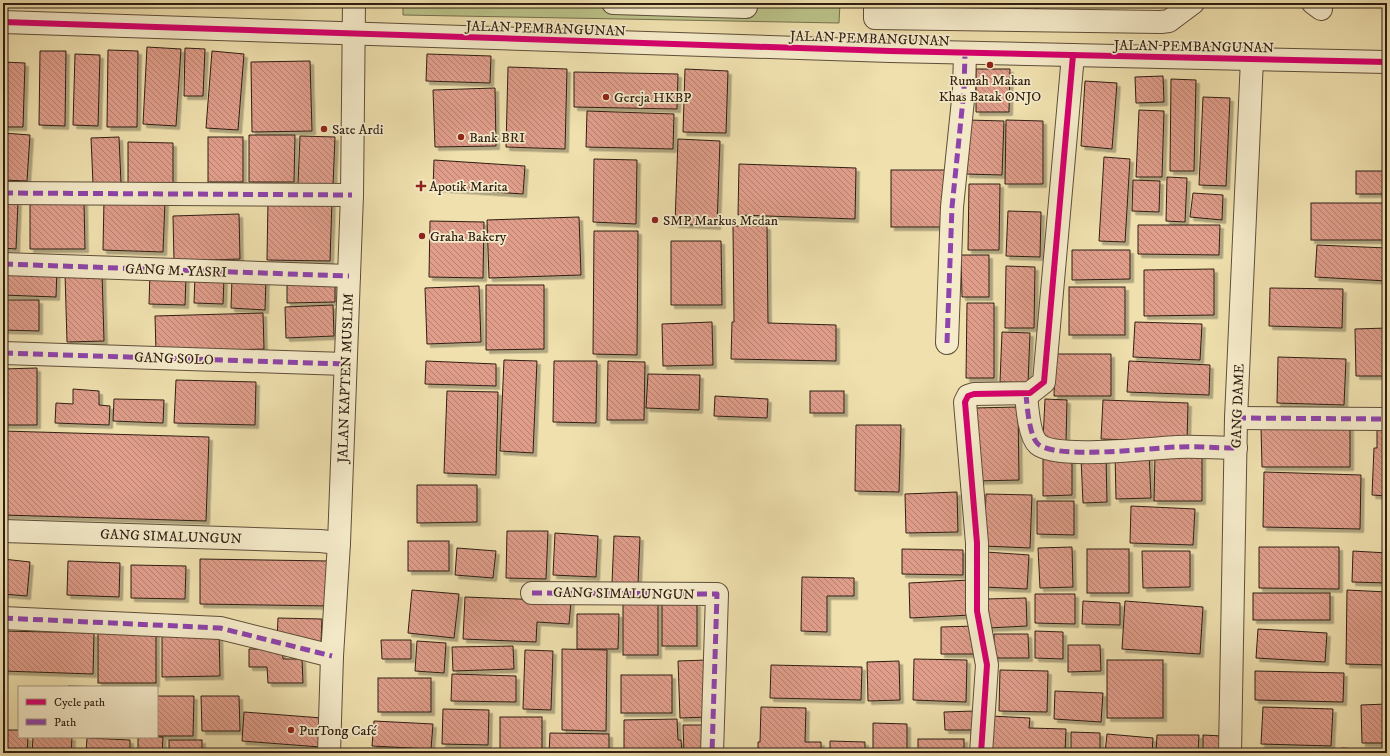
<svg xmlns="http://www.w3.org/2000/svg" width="1390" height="756" font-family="'IM FELL DW Pica',serif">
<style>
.green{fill:#bbc289;stroke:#75704e}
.building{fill:url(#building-back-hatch);stroke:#2f1e12;filter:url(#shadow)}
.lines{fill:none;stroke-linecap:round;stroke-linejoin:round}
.minor-casing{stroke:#5f4e39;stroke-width:24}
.minor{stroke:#f5ebca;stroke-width:22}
.quiet{stroke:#8e44ad;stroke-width:5;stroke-dasharray:10 5;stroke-linecap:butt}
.cycleway-casing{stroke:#f5ebca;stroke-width:8}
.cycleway{stroke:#d6006c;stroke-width:6}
.poi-dot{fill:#8f2418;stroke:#f5ebca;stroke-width:1.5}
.labels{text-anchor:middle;stroke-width:3.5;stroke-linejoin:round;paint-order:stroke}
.street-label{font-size:14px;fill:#2f1e12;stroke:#f5ebca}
.poi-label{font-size:14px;fill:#2f1e12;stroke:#f5ebca;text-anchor:start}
</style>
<defs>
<pattern id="building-back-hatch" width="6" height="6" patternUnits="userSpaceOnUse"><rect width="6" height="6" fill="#df9d8a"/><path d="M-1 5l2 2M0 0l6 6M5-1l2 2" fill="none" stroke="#b57f6f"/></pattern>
<filter id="shadow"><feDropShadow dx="3.5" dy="3.5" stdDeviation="0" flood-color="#0004"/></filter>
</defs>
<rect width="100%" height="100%" fill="#efe0ae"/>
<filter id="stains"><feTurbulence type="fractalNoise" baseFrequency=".005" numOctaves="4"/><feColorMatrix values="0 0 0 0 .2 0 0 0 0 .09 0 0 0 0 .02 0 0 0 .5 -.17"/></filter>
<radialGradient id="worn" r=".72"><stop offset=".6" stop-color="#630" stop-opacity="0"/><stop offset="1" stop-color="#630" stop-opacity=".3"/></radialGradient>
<polygon class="green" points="403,3 840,3 839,23 403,15"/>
<g class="building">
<polygon points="988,3 1036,3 1037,15 988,15"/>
<polygon points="147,47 181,49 176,126 143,124"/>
<polygon points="185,48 205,49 203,96 184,96"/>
<polygon points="108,50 138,51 137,127 107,127"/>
<polygon points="40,51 66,51 65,126 39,125"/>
<polygon points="212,51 244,54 238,130 206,128"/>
<polygon points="75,54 100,55 98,126 73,125"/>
<polygon points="427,54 491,56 490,83 426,81"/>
<polygon points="310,61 312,131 252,132 251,62"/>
<polygon points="3,62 25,63 23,127 3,127"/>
<polygon points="508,67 567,69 565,149 506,147"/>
<polygon points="685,69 728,71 726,133 683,132"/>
<polygon points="976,69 1010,69 1009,112 976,112"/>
<polygon points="574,72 678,74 677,109 574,107"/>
<polygon points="1163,76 1164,102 1136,103 1135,77"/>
<polygon points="1171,79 1196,80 1194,171 1170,171"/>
<polygon points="1085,81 1117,83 1112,149 1081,146"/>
<polygon points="495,88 496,146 435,147 433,90"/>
<polygon points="1203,97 1230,98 1226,186 1199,185"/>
<polygon points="1139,110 1164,111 1162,177 1136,177"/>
<polygon points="587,111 674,114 673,149 586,147"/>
<polygon points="968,120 1004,121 1002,175 966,174"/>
<polygon points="1006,120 1043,121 1043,184 1005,184"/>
<polygon points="3,133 30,135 27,181 3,180"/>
<polygon points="249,135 295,135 294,182 249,182"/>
<polygon points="300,136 335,137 333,186 298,185"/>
<polygon points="119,137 121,183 93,184 91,138"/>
<rect x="208" y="137" width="35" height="45"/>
<polygon points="678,139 720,141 717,226 675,224"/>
<polygon points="128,142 173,143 173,183 128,183"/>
<polygon points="1104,157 1130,159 1125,242 1099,241"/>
<polygon points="594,159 637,160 636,224 593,222"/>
<polygon points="434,160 525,166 523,194 433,188"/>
<polygon points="739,164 856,168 855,219 738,215"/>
<rect x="891" y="170" width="55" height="57"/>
<rect x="1356" y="171" width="31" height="23"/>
<polygon points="1167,177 1187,178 1185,222 1166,221"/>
<polygon points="1133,180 1160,181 1159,212 1132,211"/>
<polygon points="969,184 1000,184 999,250 968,250"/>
<polygon points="1193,193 1223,195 1222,220 1190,217"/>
<polygon points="104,199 165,201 163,252 103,250"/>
<polygon points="268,199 332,200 330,261 267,260"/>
<polygon points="3,202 18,202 16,249 3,248"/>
<polygon points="30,202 84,202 85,249 30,249"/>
<rect x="1311" y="203" width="76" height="37"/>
<polygon points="1008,211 1041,212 1040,257 1006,256"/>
<polygon points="239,214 240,259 174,261 173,216"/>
<polygon points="579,217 581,275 489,278 487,220"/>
<polygon points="430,221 484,222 483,278 429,277"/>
<polygon points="1138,225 1220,225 1219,255 1138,254"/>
<polygon points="733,226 767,226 768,323 836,325 836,361 731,359 732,322 734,322"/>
<polygon points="594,231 638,231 637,355 593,354"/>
<polygon points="671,241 721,241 722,305 671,305"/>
<polygon points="1317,245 1387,248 1387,281 1315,277"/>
<polygon points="1072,250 1130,250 1130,279 1072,280"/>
<polygon points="961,255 989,255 989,297 962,297"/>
<polygon points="1006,266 1035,267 1034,328 1005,328"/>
<polygon points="3,268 57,269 56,297 3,295"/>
<polygon points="1214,269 1214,315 1144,316 1144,270"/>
<polygon points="102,272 104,341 67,342 65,273"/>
<polygon points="150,273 186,275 185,305 149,304"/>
<polygon points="195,276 224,277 223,304 194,303"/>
<polygon points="287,276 335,276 335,302 287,303"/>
<polygon points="232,277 266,278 265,310 231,308"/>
<polygon points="486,285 544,285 544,349 486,350"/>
<polygon points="479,286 481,342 427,344 425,288"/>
<rect x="1069" y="287" width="56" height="48"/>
<polygon points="1270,288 1343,289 1342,328 1269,326"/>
<polygon points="3,300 39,300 39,331 3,330"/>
<polygon points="967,303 994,303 994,378 966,378"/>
<polygon points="333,305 334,336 286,338 285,307"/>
<polygon points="263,313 264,349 156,352 155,316"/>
<polygon points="712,322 713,365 663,366 662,324"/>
<polygon points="1135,322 1202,324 1200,360 1133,357"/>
<polygon points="1387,328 1387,376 1356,376 1355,329"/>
<polygon points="1002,332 1030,333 1028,383 1000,382"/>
<polygon points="1055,354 1111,354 1111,396 1054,396"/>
<polygon points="1278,357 1346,359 1344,405 1277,403"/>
<polygon points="504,360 537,361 533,453 500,451"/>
<polygon points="426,361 496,364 496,386 425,384"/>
<polygon points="554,361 597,361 596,423 553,422"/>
<polygon points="608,361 645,362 644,420 607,420"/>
<polygon points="1129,361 1210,365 1209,395 1127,392"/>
<polygon points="37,368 37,425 3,425 3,369"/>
<polygon points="648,374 700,375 699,410 646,408"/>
<polygon points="176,380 256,382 255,425 174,423"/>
<polygon points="73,389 99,391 99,405 110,406 109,425 55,423 56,403 73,404"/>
<polygon points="447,391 498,392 496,475 444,473"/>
<rect x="810" y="391" width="34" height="22"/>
<polygon points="715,396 768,399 767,418 714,416"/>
<polygon points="114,399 164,400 163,423 113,421"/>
<polygon points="1045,399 1067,400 1066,441 1043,440"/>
<polygon points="1103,400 1188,403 1187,442 1101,439"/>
<polygon points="1018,407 1019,480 975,481 974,408"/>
<polygon points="1377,424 1387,424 1387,496 1372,495 1374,448 1377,448"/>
<polygon points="856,425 901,425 899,492 855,491"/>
<polygon points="1261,427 1350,427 1350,467 1262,467"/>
<polygon points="3,431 209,437 206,521 3,515"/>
<polygon points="1149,452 1151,498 1116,499 1115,453"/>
<polygon points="1072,454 1072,495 1043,496 1043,455"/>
<polygon points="1155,454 1202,455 1202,501 1154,501"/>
<polygon points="1106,457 1107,502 1083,503 1081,458"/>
<polygon points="1264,472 1361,475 1360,529 1263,527"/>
<polygon points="417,485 477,485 477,522 417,523"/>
<polygon points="957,492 958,532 906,533 905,494"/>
<polygon points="986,494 1032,495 1030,548 984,546"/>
<polygon points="1037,501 1074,501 1074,535 1037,534"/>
<polygon points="1131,506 1195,509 1193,545 1130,543"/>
<polygon points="507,531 548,531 546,579 506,578"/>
<polygon points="555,533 598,536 596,577 553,575"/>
<polygon points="614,536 640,537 638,584 612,583"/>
<rect x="408" y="541" width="41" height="30"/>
<polygon points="1072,547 1073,587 1040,588 1038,548"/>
<polygon points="1259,547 1339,547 1339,589 1259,588"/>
<polygon points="457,548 496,551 493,578 455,575"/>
<polygon points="902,549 963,550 963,575 902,574"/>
<rect x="1087" y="549" width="42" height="44"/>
<polygon points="1142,551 1190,551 1190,587 1143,588"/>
<polygon points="1353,551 1387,553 1387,583 1352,582"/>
<polygon points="986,552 1029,555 1027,589 984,587"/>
<polygon points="3,559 30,562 27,596 3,594"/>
<polygon points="200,559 329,561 329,606 200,604"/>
<polygon points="68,561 120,563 119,597 67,595"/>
<polygon points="131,565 186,566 185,599 131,598"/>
<polygon points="802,577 854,578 854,596 827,596 827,632 801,631"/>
<polygon points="970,580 971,615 910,618 909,583"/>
<polygon points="412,590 459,594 454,638 408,633"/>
<polygon points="1347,590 1387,592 1387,665 1346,664"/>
<rect x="1253" y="593" width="77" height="27"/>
<polygon points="1035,594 1075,594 1075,624 1035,623"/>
<polygon points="465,597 571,601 569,624 537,622 536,642 463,639"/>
<polygon points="1026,598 1027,626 988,628 986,599"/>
<polygon points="1083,601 1120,603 1120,625 1082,624"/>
<polygon points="1125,601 1203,607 1200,654 1122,649"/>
<rect x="623" y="602" width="35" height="53"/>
<rect x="662" y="603" width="35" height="43"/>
<polygon points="577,614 619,614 618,649 577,649"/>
<polygon points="278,618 322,619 321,643 277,642"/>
<polygon points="976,626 977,654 941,654 941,627"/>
<polygon points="1258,629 1327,633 1325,662 1256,658"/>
<polygon points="3,631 94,633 93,674 3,671"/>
<rect x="98" y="631" width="58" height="52"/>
<polygon points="1035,631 1063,632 1063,659 1035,658"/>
<polygon points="162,632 219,632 220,676 162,677"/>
<polygon points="994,634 1028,634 1029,658 994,658"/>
<polygon points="381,640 411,640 411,659 382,659"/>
<polygon points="417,641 446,643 444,673 415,671"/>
<polygon points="1068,645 1100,645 1101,671 1068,672"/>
<polygon points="513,646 514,669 453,671 452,647"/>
<polygon points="249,649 282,649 283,659 302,659 303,683 268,683 267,667 249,667"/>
<polygon points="562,649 607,650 606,731 562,730"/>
<polygon points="525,650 553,651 551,710 523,709"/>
<polygon points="914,659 967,660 966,702 913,700"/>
<polygon points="707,660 708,717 680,718 678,661"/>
<rect x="1107" y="660" width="56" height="58"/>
<polygon points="899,661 900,700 868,701 867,662"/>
<polygon points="771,665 862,667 861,700 770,698"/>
<polygon points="1000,670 1048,671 1047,712 999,711"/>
<polygon points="1255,671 1344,673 1343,702 1255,700"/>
<polygon points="452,674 516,676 516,702 451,701"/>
<rect x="621" y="675" width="51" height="38"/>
<rect x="378" y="678" width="53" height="34"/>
<polygon points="68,686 114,687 68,687"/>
<polygon points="1055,691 1103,693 1101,722 1054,719"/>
<polygon points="157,696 194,696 193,736 157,736"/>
<polygon points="201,696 239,696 240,731 202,731"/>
<polygon points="1387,704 1387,743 1362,743 1361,705"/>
<polygon points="761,707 806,708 805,742 821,742 821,753 758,753 758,742 760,742"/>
<polygon points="1263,707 1333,709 1331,746 1261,744"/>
<polygon points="443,709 489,710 488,745 442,744"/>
<polygon points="974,711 975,730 945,730 944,712"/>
<polygon points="244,712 322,718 320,747 242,741"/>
<polygon points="990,716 1030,718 1029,728 1066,729 1065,753 988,753"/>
<rect x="500" y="717" width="42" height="36"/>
<polygon points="677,719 678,740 681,740 682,753 624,753 624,720"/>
<polygon points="374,721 433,724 431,749 372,746"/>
<polygon points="873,723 907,724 907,753 873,753"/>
<polygon points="683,725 703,725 703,753 684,753"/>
<polygon points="3,730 19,730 19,737 28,737 27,753 3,753"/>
<polygon points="1071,732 1100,733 1100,753 1071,753"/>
<polygon points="550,733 609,734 609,753 549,753"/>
<polygon points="1107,734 1153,738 1152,753 1105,753"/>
<polygon points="1157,735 1199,735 1198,753 1156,753"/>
<polygon points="1203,735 1222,736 1222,753 1203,753"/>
<polygon points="33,737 72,737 71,753 32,753"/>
<polygon points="138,737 163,737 162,753 138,753"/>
<polygon points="87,738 130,740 130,753 86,753"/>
<rect x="918" y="739" width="46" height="14"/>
<rect x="169" y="740" width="33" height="13"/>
<polygon points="830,741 865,742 865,753 830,753"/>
<polygon points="1342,748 1387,751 1387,753 1341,753"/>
<rect x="1241" y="749" width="74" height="4"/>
</g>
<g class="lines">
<g class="minor-casing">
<g id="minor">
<polyline points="613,3 746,7 746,3"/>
<polyline points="875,3 875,18 1161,22 1169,21 1193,3"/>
<polyline points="1313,3 1321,9"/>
<polyline points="3,22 890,51 1387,62"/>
<polyline points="3,193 352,195"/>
<polyline points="3,264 349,276"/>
<polyline points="947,343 952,207 964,90 965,53"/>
<polyline points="3,353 345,364"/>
<path d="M1026,394C1027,405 1029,436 1038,444C1056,460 1151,448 1177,447C1197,446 1216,448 1236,448"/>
<polyline points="1236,418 1387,419"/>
<polyline points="3,531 320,541 339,543"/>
<polyline points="532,593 717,594 712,753"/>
<polyline points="3,618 220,628 332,656"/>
<polyline points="329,753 332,656 339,543 352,195 354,3"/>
<polyline points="981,753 987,665 977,611 977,543 965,402 968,396 974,394 1030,393 1044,382 1073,55"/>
<polyline points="1230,753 1236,418 1252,59"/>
</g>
</g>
<use href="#minor" class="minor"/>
<g class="quiet">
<polyline points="3,193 352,195"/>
<polyline points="3,264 349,276"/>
<polyline points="947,343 952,207 964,90 965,53"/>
<polyline points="3,353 345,364"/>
<path d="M1026,394C1027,405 1029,436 1038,444C1056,460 1151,448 1177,447C1197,446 1216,448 1236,448"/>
<polyline points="1236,418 1387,419"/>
<polyline points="532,593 717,594 712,753"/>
<polyline points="3,618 220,628 332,656"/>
</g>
<g class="cycleway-casing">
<g id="cycleway">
<polyline points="3,22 890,51 1387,62"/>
<polyline points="981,753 987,665 977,611 977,543 965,402 968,396 974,394 1030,393 1044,382 1073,55"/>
</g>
</g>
<use href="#cycleway" class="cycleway"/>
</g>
<g class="poi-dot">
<circle cx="990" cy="65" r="4"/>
<circle cx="606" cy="97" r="4"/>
<circle cx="324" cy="129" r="4"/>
<circle cx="461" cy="137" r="4"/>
<path d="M419 180h4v4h4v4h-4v4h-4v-4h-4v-4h4z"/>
<circle cx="655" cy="220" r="4"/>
<circle cx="422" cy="236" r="4"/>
<circle cx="291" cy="730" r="4"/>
</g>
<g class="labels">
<g class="street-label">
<text transform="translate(546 28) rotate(2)" y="5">JALAN PEMBANGUNAN</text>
<text transform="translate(870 38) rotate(2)" y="5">JALAN PEMBANGUNAN</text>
<text transform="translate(1194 46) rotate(1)" y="5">JALAN PEMBANGUNAN</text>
<text transform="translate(176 270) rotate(2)" y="5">GANG M. YASRI</text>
<text transform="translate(174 358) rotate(2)" y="5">GANG SOLO</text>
<text transform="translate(345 378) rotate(-88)" y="5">JALAN KAPTEN MUSLIM</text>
<text transform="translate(1237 406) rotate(-88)" y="5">GANG DAME</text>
<text transform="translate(171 536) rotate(2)" y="5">GANG SIMALUNGUN</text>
<text transform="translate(624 593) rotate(1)" y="5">GANG SIMALUNGUN</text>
</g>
<g class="poi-label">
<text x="990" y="85" text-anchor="middle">Rumah Makan<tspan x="990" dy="16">Khas Batak ONJO</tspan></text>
<text x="614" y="102">Gereja HKBP</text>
<text x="332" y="134">Sate Ardi</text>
<text x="469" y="142">Bank BRI</text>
<text x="429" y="191">Apotik Marita</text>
<text x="663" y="225">SMP Markus Medan</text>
<text x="430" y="241">Graha Bakery</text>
<text x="299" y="735">PurTong Café</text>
</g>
</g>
<rect width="1390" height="756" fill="none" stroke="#efe0ae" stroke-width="16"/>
<rect x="4" y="4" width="1382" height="748" fill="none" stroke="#2f1e12" stroke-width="2"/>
<rect x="8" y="8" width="1374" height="740" fill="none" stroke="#2f1e12"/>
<rect x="18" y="686" width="140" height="52" fill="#f5ebca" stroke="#a69980"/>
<rect x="26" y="699" width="20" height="6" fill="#d6006c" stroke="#a69980"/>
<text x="54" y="706" font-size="12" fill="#2f1e12">Cycle path</text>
<rect x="26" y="719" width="20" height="6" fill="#8e44ad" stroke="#a69980"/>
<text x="54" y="726" font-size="12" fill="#2f1e12">Path</text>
<rect width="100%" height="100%" filter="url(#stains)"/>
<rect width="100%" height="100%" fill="url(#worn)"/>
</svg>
